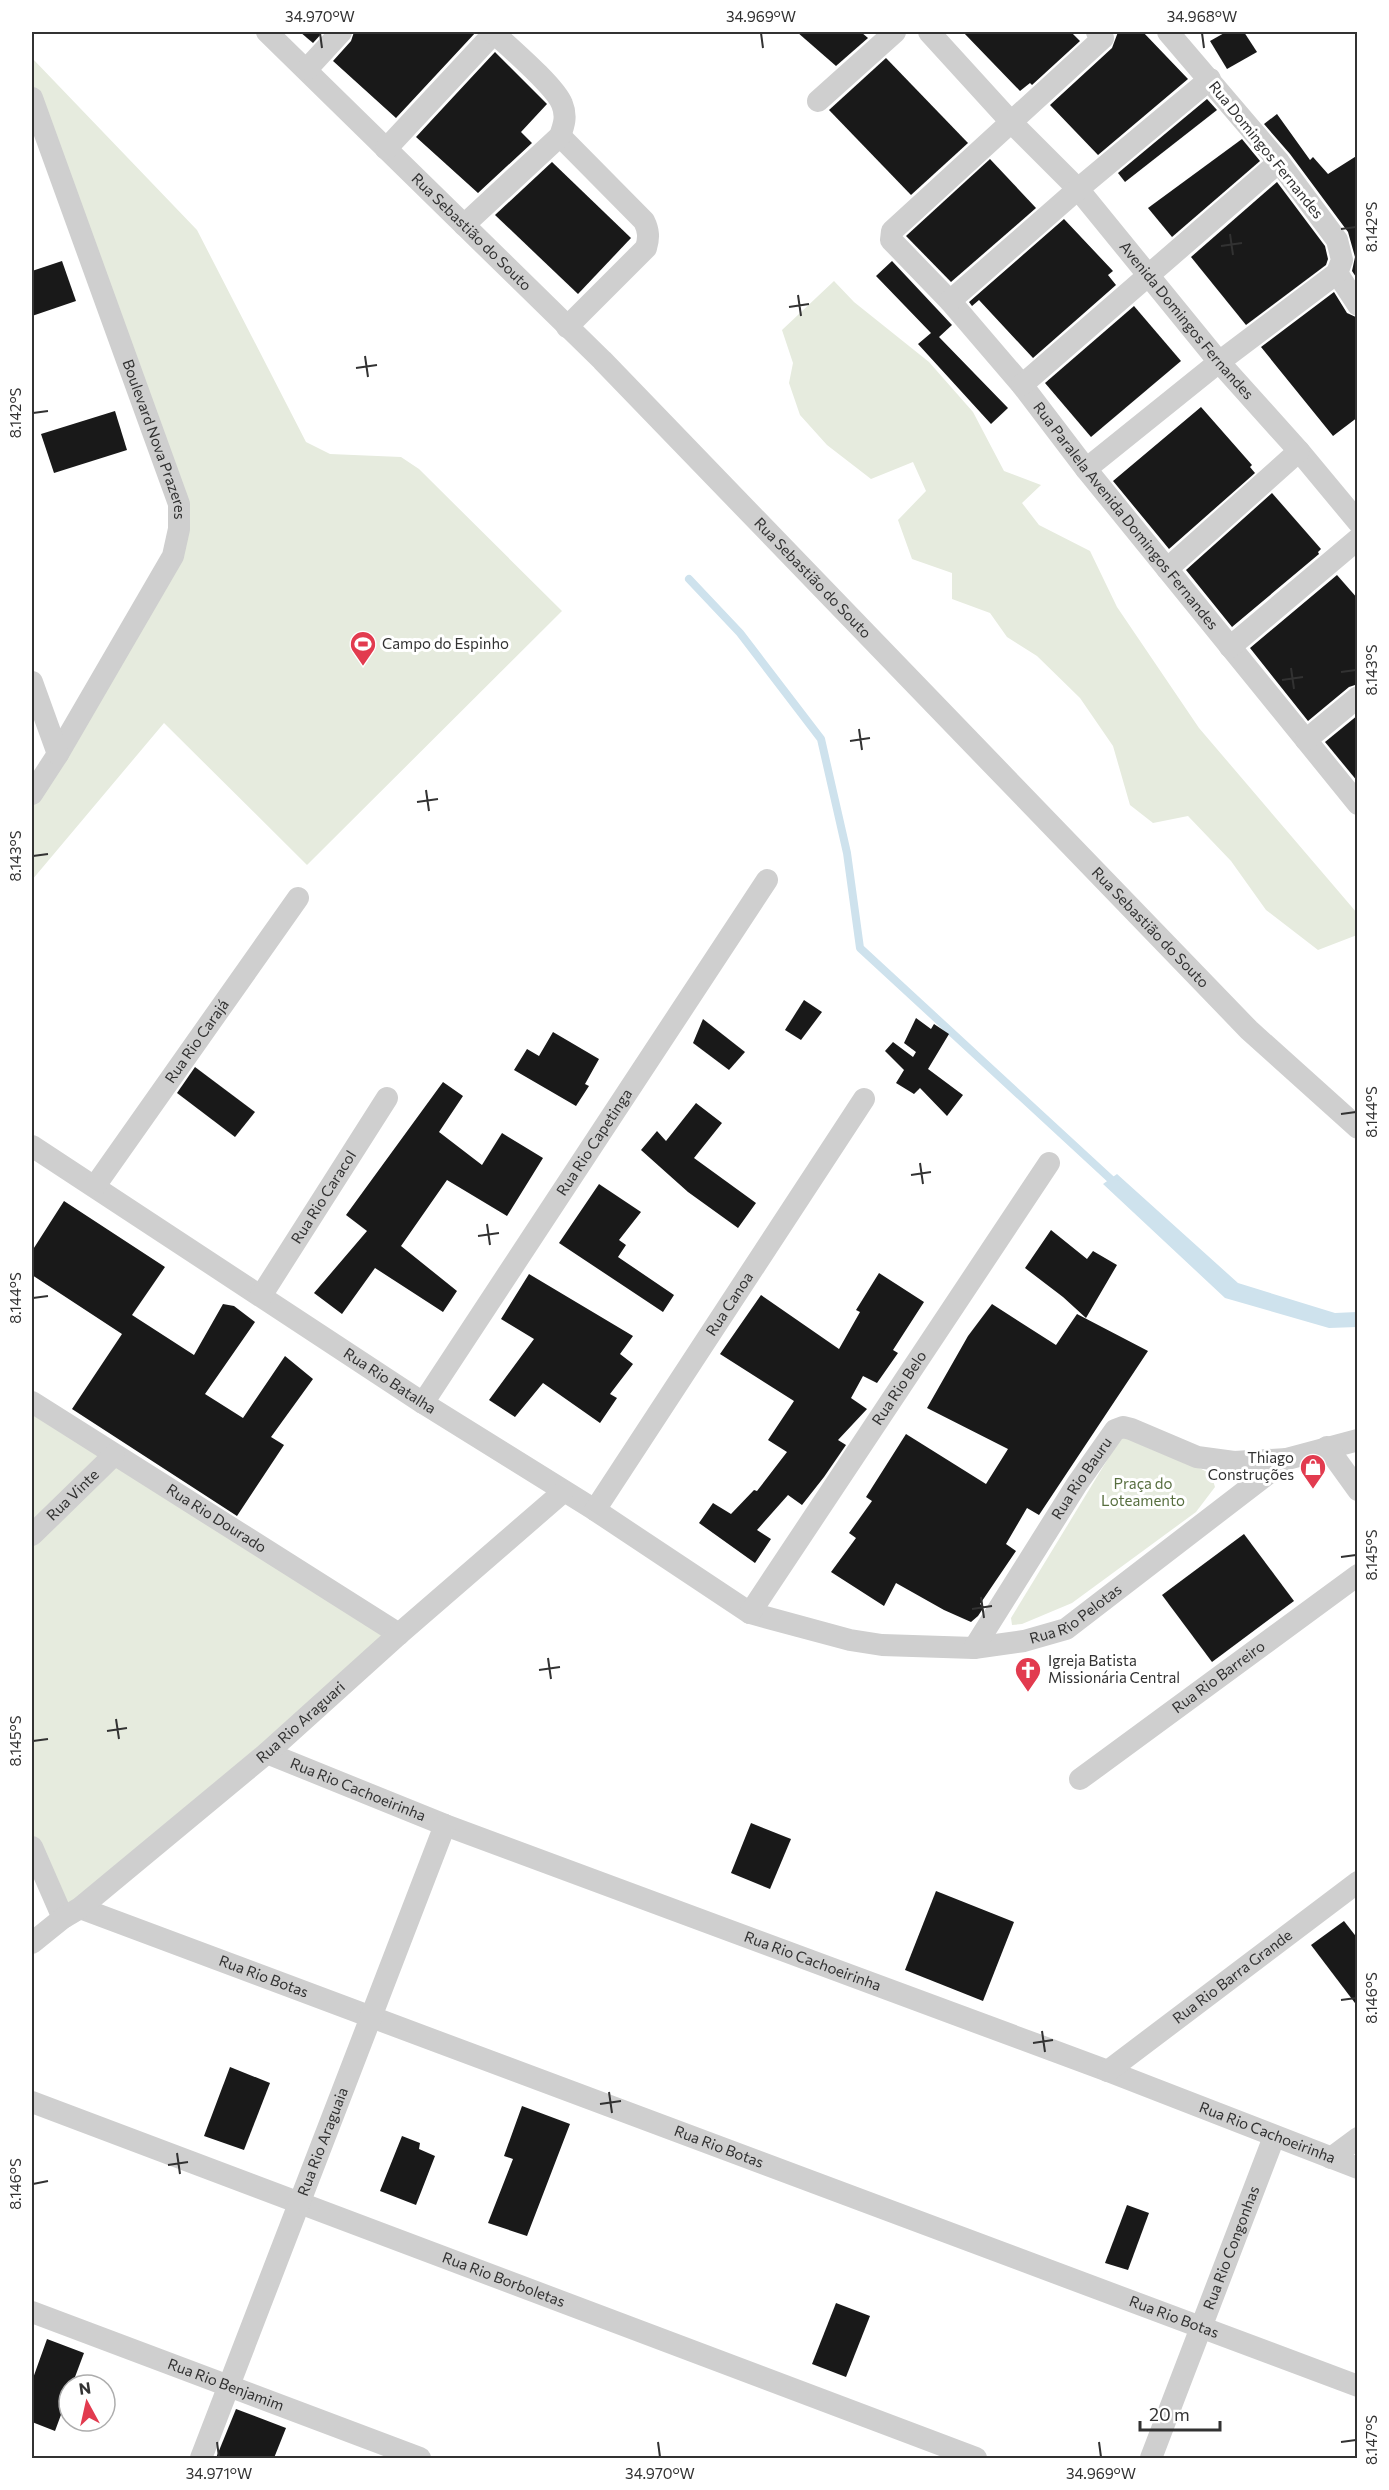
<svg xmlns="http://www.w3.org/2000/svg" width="1389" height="2490" font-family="Commissioner,sans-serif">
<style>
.green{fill:#e6ebde}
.water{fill:#cee2ed}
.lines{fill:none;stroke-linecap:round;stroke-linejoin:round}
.stream{stroke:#cee2ed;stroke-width:8}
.building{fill:#191919}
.street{stroke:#cfcfcf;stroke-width:22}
.ticks{fill:none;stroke:#323232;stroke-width:2}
.labels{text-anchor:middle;stroke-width:6;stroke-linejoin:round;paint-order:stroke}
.street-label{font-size:15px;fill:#323232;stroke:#fff}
.poi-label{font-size:15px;fill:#323232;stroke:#fff;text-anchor:start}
.park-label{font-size:15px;fill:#576e3f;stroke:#fff}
.neatline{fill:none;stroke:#323232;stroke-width:2}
.ticks-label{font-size:15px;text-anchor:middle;fill:#323232}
</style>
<rect width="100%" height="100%" fill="#fff"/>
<g class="green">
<polygon points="32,58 197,230 306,442 330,454 401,457 419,469 562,611 307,865 164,723 32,880 32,794 179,529 32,98"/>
<polygon points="834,281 854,302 929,362 973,412 1004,471 1041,485 1022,503 1039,525 1090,551 1117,607 1199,728 1357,913 1357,935 1318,950 1266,910 1231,861 1188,816 1153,823 1130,805 1113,746 1080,698 1037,656 1007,637 990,613 952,599 952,573 912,559 898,520 926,491 913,462 871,479 827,445 800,415 789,383 793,363 782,330"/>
<polygon points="32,1407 103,1457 32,1526"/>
<polygon points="1129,1432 1211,1474 1215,1487 1196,1512 1072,1603 1022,1624 1012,1625 1011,1618 1123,1434"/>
<polygon points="114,1455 399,1634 63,1918 32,1847 32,1535"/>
</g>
<polygon class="water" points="1117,1174 1238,1283 1335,1313 1357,1312 1357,1327 1329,1328 1225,1298 1103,1184"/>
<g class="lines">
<polyline class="stream" points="689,579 740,633 821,739 847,853 860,948 1117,1185"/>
</g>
<g class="building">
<polygon points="300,32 323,32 313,43"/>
<polygon points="354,32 476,32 396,118 333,61 351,41"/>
<polygon points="797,32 861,32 868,38 836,66"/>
<polygon points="963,32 1071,32 1080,41 1032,85 1030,83 1020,91"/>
<polygon points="1118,32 1143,32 1188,79 1098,155 1050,105 1112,48"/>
<polygon points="1226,32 1244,32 1257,52 1227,69 1210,41"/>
<polygon points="495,52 547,104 521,132 532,143 478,193 416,137"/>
<polygon points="886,58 968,143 911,195 829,110"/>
<polygon points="1207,99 1217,110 1125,182 1118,173"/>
<polygon points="1277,114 1310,160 1313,157 1328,174 1358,155 1358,280 1352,271 1355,257 1348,232 1290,154 1264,124"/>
<polygon points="1242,139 1260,161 1172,237 1148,208"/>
<polygon points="990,159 1036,208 951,282 906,236"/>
<polygon points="552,162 631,238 578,294 495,215"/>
<polygon points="1277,182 1325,246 1328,259 1326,265 1246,325 1191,257"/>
<polygon points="1064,219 1113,271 1108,275 1116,285 1033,358 979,300 972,306 969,302"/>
<polygon points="62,261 76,301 32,316 32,271"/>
<polygon points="892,261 952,325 939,337 1008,408 991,424 918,344 931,333 876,276"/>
<polygon points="1334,292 1347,313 1358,318 1358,417 1333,436 1261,347"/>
<polygon points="1134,306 1181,361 1091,437 1045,383"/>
<polygon points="1201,407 1252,465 1250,467 1255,473 1169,549 1113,481"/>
<polygon points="115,411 127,450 54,473 41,434"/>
<polygon points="1272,493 1321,549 1318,552 1319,554 1232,627 1186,570"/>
<polygon points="1337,575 1358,599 1358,684 1349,687 1308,721 1250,648"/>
<polygon points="1358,715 1358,782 1325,742"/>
<polygon points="804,1000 822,1012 801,1040 785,1030"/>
<polygon points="916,1018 931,1029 934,1024 949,1034 928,1069 963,1095 947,1116 920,1088 914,1094 896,1083 904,1070 885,1051 893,1042 913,1057 916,1052 904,1043"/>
<polygon points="703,1019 745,1052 729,1070 693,1043"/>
<polygon points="553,1032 599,1059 585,1084 589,1086 576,1106 514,1070 527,1049 539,1056"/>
<polygon points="195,1067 255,1112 235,1137 177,1093"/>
<polygon points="443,1082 463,1096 439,1132 482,1165 502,1133 543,1158 507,1216 447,1180 401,1246 457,1291 443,1312 375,1268 342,1314 314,1293 367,1231 346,1215"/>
<polygon points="696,1103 722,1123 694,1158 756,1203 738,1228 688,1192 641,1150 657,1131 666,1141"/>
<polygon points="599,1184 641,1212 619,1240 626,1245 618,1257 674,1295 663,1312 559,1243"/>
<polygon points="64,1201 165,1267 132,1315 194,1355 223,1304 234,1306 255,1322 205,1394 243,1418 285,1356 313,1379 271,1437 284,1445 237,1516 72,1409 122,1334 32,1275 32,1251"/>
<polygon points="1051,1230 1087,1259 1093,1251 1117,1265 1086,1318 1063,1297 1025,1268"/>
<polygon points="879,1273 924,1302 893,1350 898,1353 877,1383 863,1376 851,1398 867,1409 838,1440 846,1445 824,1477 802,1505 788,1495 757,1530 771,1539 755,1563 699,1523 713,1503 731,1514 754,1490 757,1491 787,1452 768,1440 794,1401 720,1354 761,1295 839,1349 860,1312 856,1310"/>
<polygon points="529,1274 633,1336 620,1354 633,1364 610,1394 617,1398 600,1423 543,1383 515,1417 489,1400 534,1339 501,1319"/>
<polygon points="992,1304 1056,1345 1077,1314 1148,1351 1039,1515 1027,1508 1006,1544 1016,1551 980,1604 984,1607 978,1616 971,1622 944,1610 896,1583 884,1606 831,1572 856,1538 849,1533 872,1501 866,1497 906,1434 986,1484 1008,1449 927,1408 968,1336"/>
<polygon points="1244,1534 1294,1601 1212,1662 1162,1595"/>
<polygon points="751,1823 791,1839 770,1889 731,1873"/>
<polygon points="936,1891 1014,1922 983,2001 905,1970"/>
<polygon points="1344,1921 1358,1939 1358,2007 1311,1945"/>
<polygon points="230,2067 270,2083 244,2150 204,2136"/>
<polygon points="522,2106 570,2124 527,2236 488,2223 513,2159 504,2156"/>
<polygon points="402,2136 420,2143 419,2149 435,2156 416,2205 380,2191"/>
<polygon points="1127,2205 1149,2213 1128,2270 1105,2263"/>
<polygon points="836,2303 870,2316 846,2377 812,2364"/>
<polygon points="47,2339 84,2353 72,2385 69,2385 69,2393 55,2431 32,2422 32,2381"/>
<polygon points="236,2409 286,2428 274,2458 216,2458"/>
</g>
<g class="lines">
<g class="street">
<path id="s1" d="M267,32L602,360L1249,1030L1358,1128"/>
<path id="s2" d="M929,32L1012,123L1078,189L1219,362L1299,451L1358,522"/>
<path id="s3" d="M1097,32L1103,38L892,231L891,240L950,301L1022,385L1086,469L1358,804"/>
<polyline points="307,69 341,32"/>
<path id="s4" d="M32,98L179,504V529L173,556L58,754L32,794"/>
<polyline points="818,101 895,32"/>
<path d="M560,136L644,221C649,231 649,238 646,248L567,327"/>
<polyline points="386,149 494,33"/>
<path d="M464,225L560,136C564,125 567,116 562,104C555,86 509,47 493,32"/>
<polyline points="1337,273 1358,305"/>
<polyline points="950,301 1078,189 1210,79"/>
<polyline points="1022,385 1279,162"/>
<polyline points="1086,469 1219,362 1337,273 1342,260 1337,240 1279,162 1168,32"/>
<polyline points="1167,569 1299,451"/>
<polyline points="1230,647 1358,539"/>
<polyline points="32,682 58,754"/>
<polyline points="1306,740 1358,697"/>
<path id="s5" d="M32,1146L423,1403L595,1510L750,1613L850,1640L882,1645L974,1648L1024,1641L1066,1629L1287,1459L1358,1440"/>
<path id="s6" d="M95,1186L298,898"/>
<path id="s7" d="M261,1296L387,1098"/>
<path id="s8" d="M32,1402L399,1634"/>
<path id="s9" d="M423,1403L767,880"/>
<polyline points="1327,1447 1358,1490"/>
<path id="s10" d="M595,1510L864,1099"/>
<path id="s11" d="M32,1535L114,1455"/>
<path id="s12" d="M750,1613L1049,1163"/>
<path id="s13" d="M974,1648L1077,1484L1115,1430L1123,1427L1131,1429L1197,1457L1234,1462L1287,1459"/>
<path id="s14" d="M267,1753L445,1825L1108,2071L1358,2168"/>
<path id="s15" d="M1080,1779L1358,1575"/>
<polyline points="32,1847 63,1918"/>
<path id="s16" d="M80,1908L1358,2386"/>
<path id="s17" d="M32,1943L63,1918L80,1908L267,1753L399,1634L563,1492"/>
<path id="s18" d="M1108,2071L1358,1882"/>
<path id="s19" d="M32,2102L976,2458"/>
<polyline points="1331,2158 1358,2138"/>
<path id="s20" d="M32,2312L420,2458"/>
<path id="s21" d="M201,2458L445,1825"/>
<path id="s22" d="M1151,2458L1274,2137"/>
</g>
</g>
<path class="ticks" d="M320,33L322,48M761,33L763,48M1202,33L1204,48M1341,229L1356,227M1230,234L1233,255M1221,246L1242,243M798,295L801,316M789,307L809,304M365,356L368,377M356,368L377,365M33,413L48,411M1291,668L1294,689M1341,672L1356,670M1282,680L1303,677M859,729L862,750M850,741L870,738M426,790L429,811M417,802L438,799M33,856L48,854M1341,1114L1356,1112M920,1163L923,1184M911,1175L931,1172M487,1224L490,1245M478,1236L499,1233M33,1298L48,1296M1341,1557L1356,1555M981,1597L984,1618M972,1609L992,1606M548,1658L551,1679M539,1670L560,1667M116,1719L119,1739M107,1731L127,1728M33,1741L48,1739M1341,2000L1356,1998M1042,2031L1045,2052M1033,2043L1053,2040M609,2092L612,2113M600,2104L621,2101M177,2153L180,2174M168,2165L188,2162M33,2184L48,2181M217,2442L219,2457M658,2442L660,2457M1099,2442L1101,2457M1341,2442L1356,2440"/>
<defs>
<g id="stadium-pin" transform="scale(1.35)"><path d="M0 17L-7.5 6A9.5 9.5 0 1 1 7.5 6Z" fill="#e23b4f" stroke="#fff"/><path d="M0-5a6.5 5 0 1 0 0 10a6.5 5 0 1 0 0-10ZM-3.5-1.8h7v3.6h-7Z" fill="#fff"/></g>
<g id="shop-pin" transform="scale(1.35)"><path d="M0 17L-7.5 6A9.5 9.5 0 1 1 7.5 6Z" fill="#e23b4f" stroke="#fff"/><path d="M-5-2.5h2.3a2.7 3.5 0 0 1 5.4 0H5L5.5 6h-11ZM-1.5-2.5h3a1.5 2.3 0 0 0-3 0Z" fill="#fff"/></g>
<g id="church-pin" transform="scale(1.35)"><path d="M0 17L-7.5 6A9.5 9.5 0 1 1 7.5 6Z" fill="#e23b4f" stroke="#fff"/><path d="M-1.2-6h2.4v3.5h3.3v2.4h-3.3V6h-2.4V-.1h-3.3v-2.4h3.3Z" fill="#fff"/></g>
</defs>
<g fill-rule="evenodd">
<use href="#stadium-pin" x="363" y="644"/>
<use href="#shop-pin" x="1313" y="1467"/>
<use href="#church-pin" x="1028" y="1670"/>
</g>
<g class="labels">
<g class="street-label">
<text transform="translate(1266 150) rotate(51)" y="5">Rua Domingos Fernandes</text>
<text dy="5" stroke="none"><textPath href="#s1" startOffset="286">Rua Sebastião do Souto</textPath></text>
<text dy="5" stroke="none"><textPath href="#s2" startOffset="387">Avenida Domingos Fernandes</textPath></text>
<text dy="5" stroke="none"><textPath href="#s4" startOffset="363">Boulevard Nova Prazeres</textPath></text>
<text dy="5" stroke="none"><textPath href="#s3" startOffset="666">Rua Paralela Avenida Domingos Fernandes</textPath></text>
<text dy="5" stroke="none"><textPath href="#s1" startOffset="772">Rua Sebastião do Souto</textPath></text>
<text dy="5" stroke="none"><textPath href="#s1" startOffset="1258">Rua Sebastião do Souto</textPath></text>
<text dy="5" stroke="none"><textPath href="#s6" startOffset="177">Rua Rio Carajá</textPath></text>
<text dy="5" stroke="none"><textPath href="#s9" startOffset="312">Rua Rio Capetinga</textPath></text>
<text dy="5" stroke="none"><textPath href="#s7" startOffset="117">Rua Rio Caracol</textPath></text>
<text dy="5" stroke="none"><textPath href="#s10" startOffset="246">Rua Canoa</textPath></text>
<text dy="5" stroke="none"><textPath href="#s5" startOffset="428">Rua Rio Batalha</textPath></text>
<text dy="5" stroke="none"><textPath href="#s12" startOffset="270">Rua Rio Belo</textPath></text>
<text dy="5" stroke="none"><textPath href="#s13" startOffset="201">Rua Rio Bauru</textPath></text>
<text dy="5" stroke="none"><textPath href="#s11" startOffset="57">Rua Vinte</textPath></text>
<text dy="5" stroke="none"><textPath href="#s8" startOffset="218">Rua Rio Dourado</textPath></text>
<text dy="5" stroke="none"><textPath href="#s5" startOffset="1194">Rua Rio Pelotas</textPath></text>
<text dy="5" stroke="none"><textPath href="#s15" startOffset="172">Rua Rio Barreiro</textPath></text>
<text dy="5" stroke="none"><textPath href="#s17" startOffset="348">Rua Rio Araguari</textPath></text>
<text dy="5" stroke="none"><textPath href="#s14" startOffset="98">Rua Rio Cachoeirinha</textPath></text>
<text dy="5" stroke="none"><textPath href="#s14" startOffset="584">Rua Rio Cachoeirinha</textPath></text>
<text dy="5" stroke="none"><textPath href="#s16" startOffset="196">Rua Rio Botas</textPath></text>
<text dy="5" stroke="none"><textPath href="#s18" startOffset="156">Rua Rio Barra Grande</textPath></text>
<text dy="5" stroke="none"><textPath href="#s14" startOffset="1070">Rua Rio Cachoeirinha</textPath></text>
<text dy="5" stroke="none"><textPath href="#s21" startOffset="339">Rua Rio Araguaia</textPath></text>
<text dy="5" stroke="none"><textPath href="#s16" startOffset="682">Rua Rio Botas</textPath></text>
<text dy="5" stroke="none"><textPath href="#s22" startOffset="225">Rua Rio Congonhas</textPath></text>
<text dy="5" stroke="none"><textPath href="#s19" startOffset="504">Rua Rio Borboletas</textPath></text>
<text dy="5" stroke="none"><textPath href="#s16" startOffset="1168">Rua Rio Botas</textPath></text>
<text dy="5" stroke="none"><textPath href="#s20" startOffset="207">Rua Rio Benjamim</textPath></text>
</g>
<g class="poi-label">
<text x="382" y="649">Campo do Espinho</text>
<text x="1294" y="1463" text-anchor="end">Thiago<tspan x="1294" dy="17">Construções</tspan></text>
<text x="1048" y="1666">Igreja Batista<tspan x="1048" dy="17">Missionária Central</tspan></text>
</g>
<g class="park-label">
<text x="1143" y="1489">Praça do<tspan x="1143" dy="17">Loteamento</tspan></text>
</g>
</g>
<rect width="1389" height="2490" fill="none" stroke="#ffffff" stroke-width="66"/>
<g transform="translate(87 2403) rotate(352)"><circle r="28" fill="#ffffff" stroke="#adadad" stroke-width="1.5"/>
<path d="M0-4.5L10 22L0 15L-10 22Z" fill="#e23b4f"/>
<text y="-9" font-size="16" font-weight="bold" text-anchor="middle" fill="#323232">N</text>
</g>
<path d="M1140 2421v9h80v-9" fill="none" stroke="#323232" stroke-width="3"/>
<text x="1149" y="2421" font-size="18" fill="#323232" stroke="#ffffff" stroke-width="4.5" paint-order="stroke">20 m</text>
<rect x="33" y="33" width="1323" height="2424" class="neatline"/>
<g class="ticks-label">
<text x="320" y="22">34.970°W</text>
<text x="761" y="22">34.969°W</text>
<text x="1202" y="22">34.968°W</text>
<text transform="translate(1372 227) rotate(-90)" y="5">8.142°S</text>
<text transform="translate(16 413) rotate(-90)" y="5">8.142°S</text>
<text transform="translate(1372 670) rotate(-90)" y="5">8.143°S</text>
<text transform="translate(16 856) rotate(-90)" y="5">8.143°S</text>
<text transform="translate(1372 1112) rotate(-90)" y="5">8.144°S</text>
<text transform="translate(16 1298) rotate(-90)" y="5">8.144°S</text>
<text transform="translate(1372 1555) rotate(-90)" y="5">8.145°S</text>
<text transform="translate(16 1741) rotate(-90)" y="5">8.145°S</text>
<text transform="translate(1372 1998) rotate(-90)" y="5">8.146°S</text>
<text transform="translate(16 2184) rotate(-90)" y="5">8.146°S</text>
<text transform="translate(1372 2440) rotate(-90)" y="5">8.147°S</text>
<text x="219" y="2479">34.971°W</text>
<text x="660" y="2479">34.970°W</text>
<text x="1101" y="2479">34.969°W</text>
</g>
</svg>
